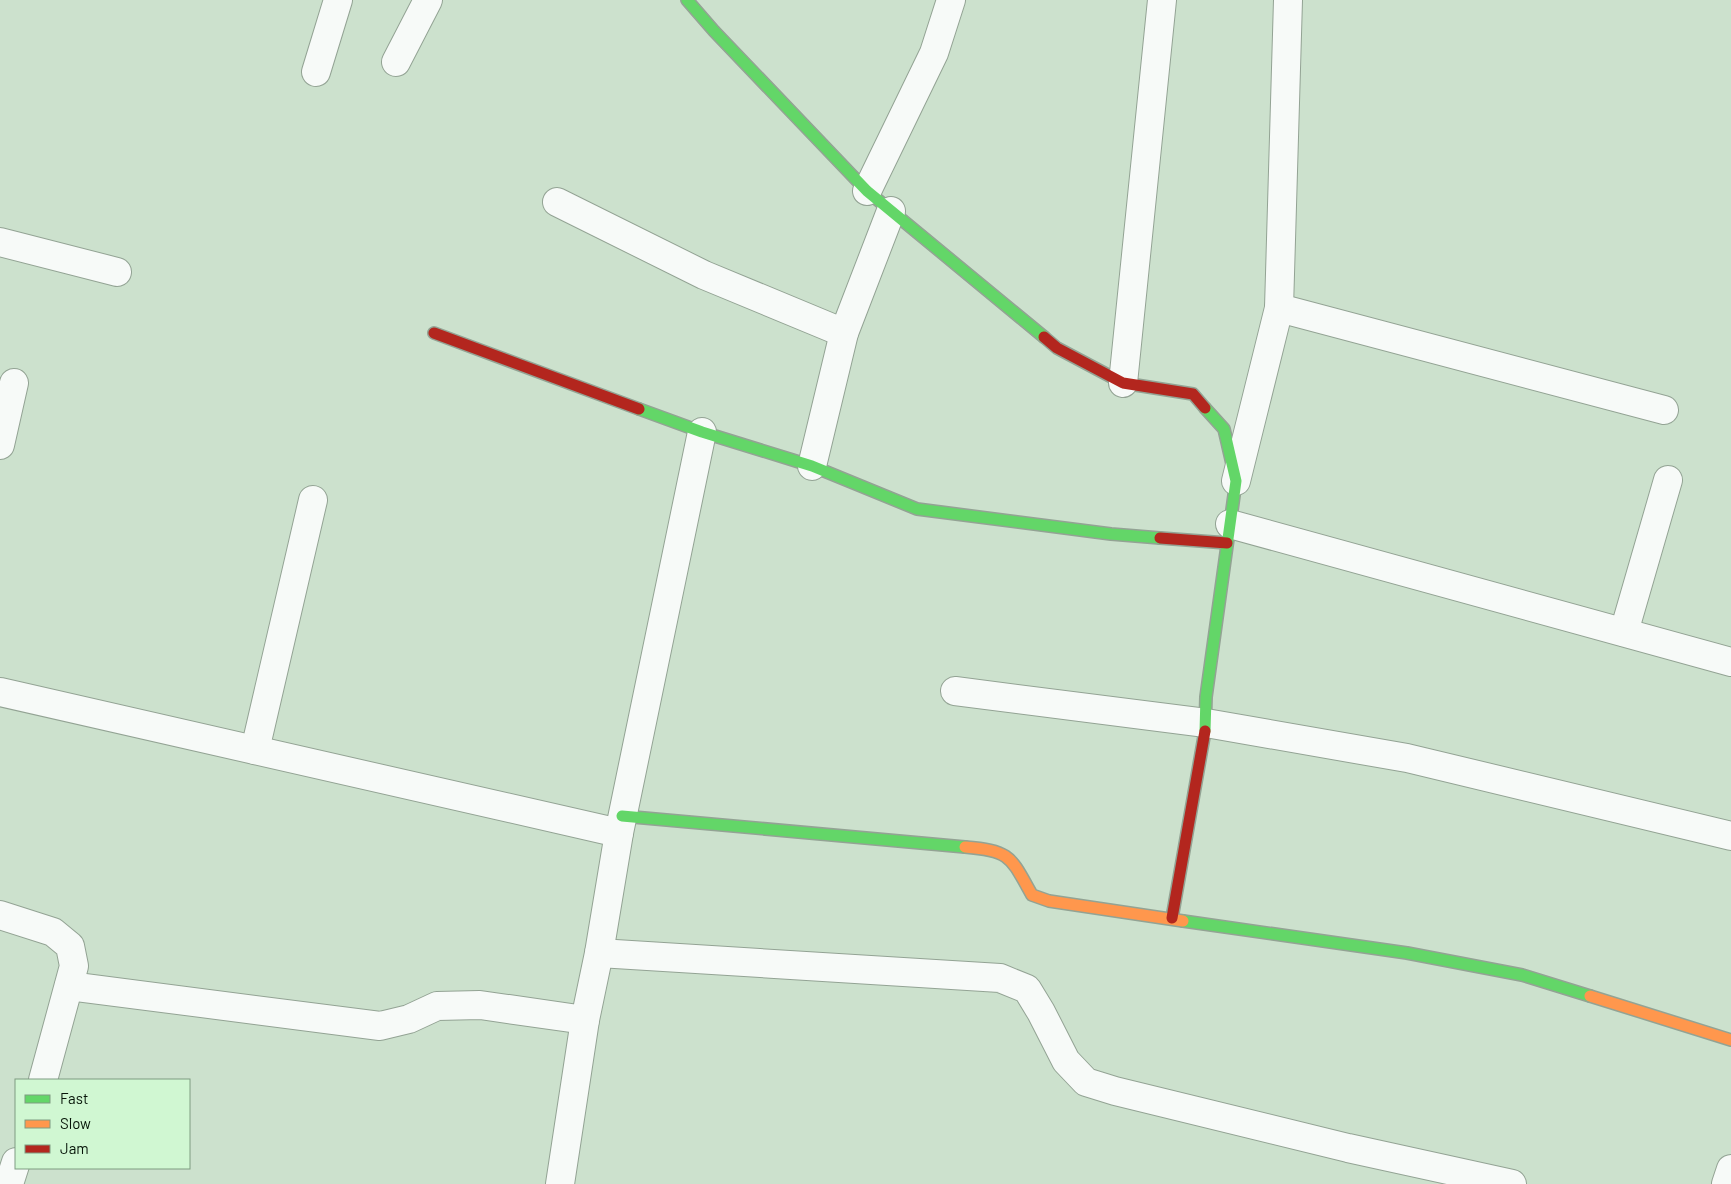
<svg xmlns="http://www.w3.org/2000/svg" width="1731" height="1184" font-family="Barlow,sans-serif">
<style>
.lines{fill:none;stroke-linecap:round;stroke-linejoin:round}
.street-casing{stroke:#93a394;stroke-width:30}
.fast-casing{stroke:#93a394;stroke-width:14}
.slow-casing{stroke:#93a394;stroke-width:14}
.jam-casing{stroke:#93a394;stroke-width:14}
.street{stroke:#f7faf8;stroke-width:28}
.fast{stroke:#63d668;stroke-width:11}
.slow{stroke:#ff974d;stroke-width:11}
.jam{stroke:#b3261e;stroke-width:11}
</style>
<rect width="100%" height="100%" fill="#cce1cd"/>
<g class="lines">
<g class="street-casing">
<g id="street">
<polyline points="396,62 428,0"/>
<polyline points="316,72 338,0"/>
<polyline points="867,191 934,53 951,0"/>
<polyline points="557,202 704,275 844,333"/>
<polyline points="0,242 117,272"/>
<polyline points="1279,308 1664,410"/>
<polyline points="1123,383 1162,0"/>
<polyline points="0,445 14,383"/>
<polyline points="812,466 844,333 891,211"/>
<polyline points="1236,481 1279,308 1288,0"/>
<polyline points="1230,524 1731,662"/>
<polyline points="1624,632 1668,480"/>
<polyline points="955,691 1206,723 1407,758 1731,836"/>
<polyline points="0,692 619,833"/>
<polyline points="255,750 313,500"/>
<polyline points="0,915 53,932 70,946 74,966 43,1080"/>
<polyline points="599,953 1000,978 1027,989 1041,1012 1066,1061 1086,1082 1115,1091 1348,1148 1512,1184"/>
<polyline points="69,986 380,1026 409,1019 437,1006 480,1005 585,1020"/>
<polyline points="9,1184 16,1162"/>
<polyline points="560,1184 585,1020 599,953 619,833 702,432"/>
<polyline points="1726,1184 1731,1169"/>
</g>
</g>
<g class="fast-casing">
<g id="fast">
<polyline points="687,0 714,31 867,191 1044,337"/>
<polyline points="639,409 702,432 812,466 917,509 1111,534 1160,538"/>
<polyline points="1205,731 1206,697 1236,481 1224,429 1205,408"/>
<polyline points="622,816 965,847"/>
<polyline points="1183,921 1407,953 1522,975 1590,996"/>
</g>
</g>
<g class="slow-casing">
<g id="slow">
<path d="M965,847C1011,851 1010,856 1032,895L1049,901L1183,921"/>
<polyline points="1590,996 1731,1040"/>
</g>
</g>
<g class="jam-casing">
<g id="jam">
<polyline points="434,333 639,409"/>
<polyline points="1044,337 1057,348 1123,383 1193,394 1205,408"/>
<polyline points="1160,538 1227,543"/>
<polyline points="1172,918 1205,731"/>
</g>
</g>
<use href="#street" class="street"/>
<use href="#fast" class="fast"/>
<use href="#slow" class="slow"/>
<use href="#jam" class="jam"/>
</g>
<rect x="15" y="1079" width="175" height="90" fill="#d0f7d2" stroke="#7f9c81"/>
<rect x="25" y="1095" width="25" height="8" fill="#63d668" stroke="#7f9c81"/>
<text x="60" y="1104" font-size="15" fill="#061408">Fast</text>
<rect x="25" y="1120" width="25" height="8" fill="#ff974d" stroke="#7f9c81"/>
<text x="60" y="1129" font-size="15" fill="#061408">Slow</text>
<rect x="25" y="1145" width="25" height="8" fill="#b3261e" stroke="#7f9c81"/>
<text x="60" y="1154" font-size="15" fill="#061408">Jam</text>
</svg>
